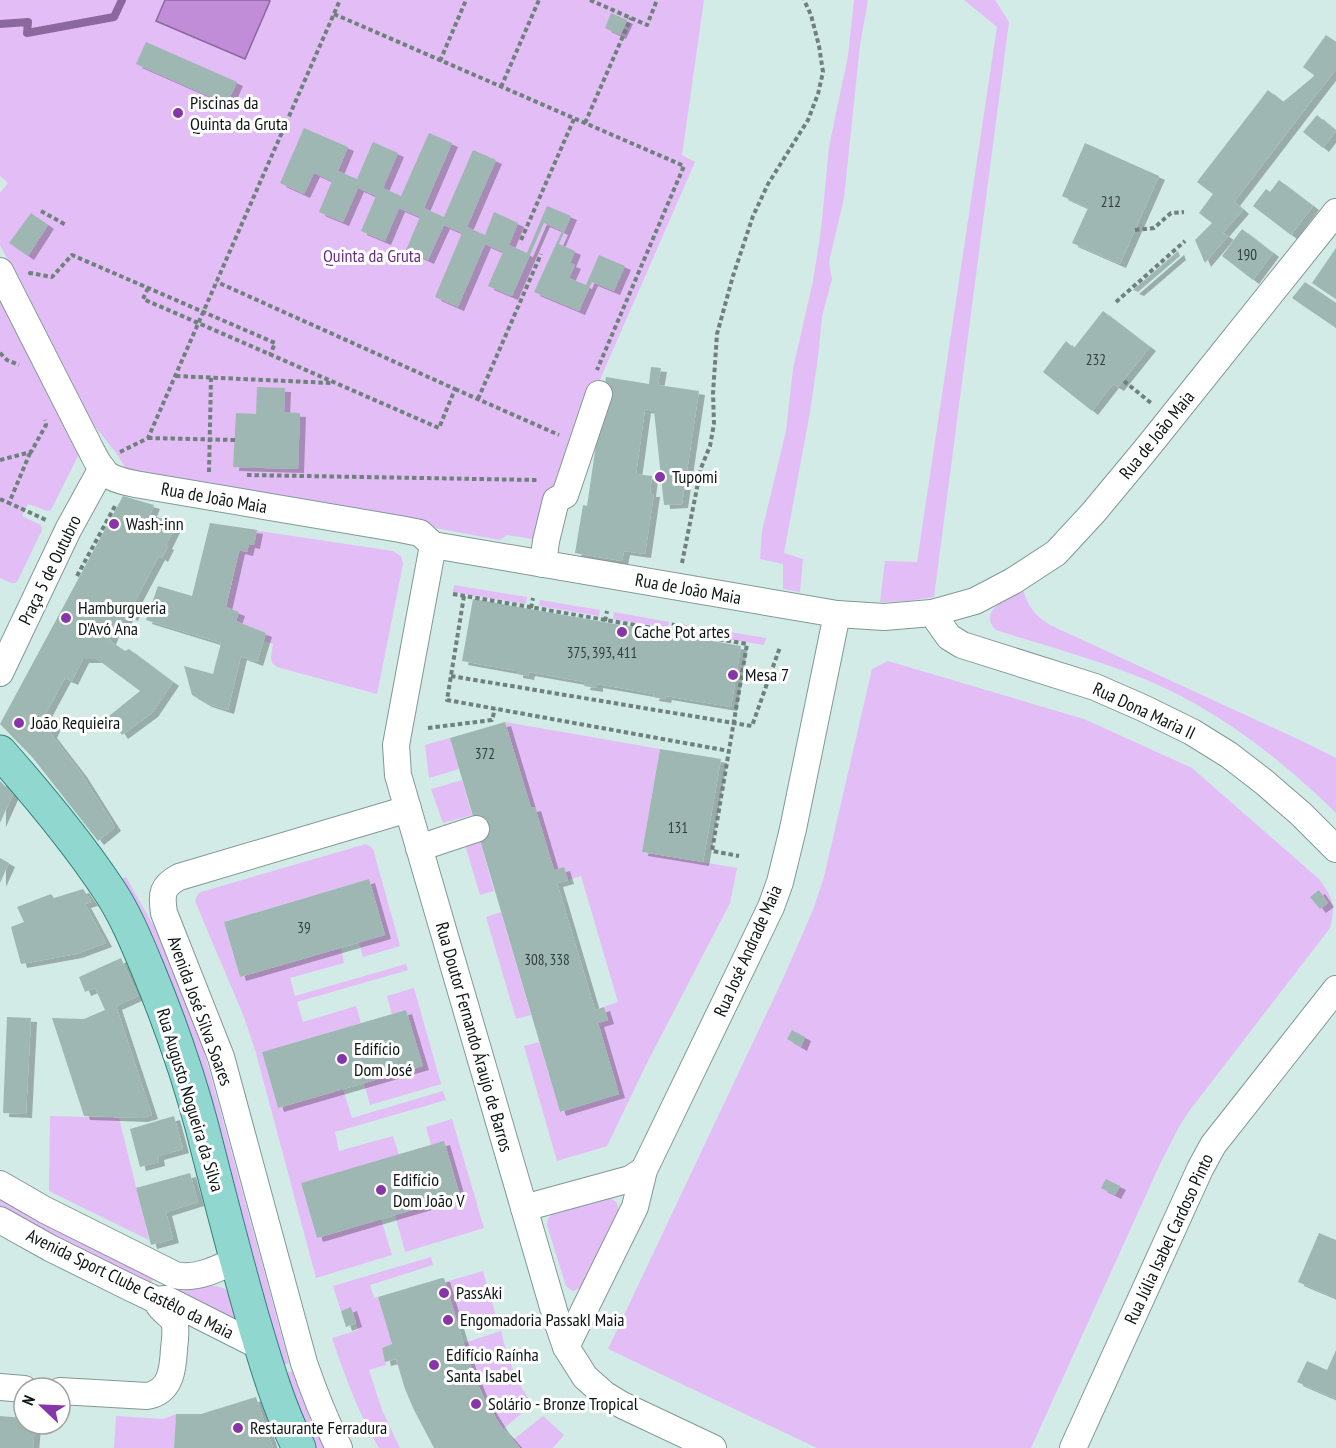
<svg xmlns="http://www.w3.org/2000/svg" width="1336" height="1448" font-family="'PT Sans Narrow',sans-serif">
<style>
.green{fill:#e3bdf6}
.water{fill:#c18dd9;stroke:#8b699e;stroke-width:1.5}
.lines{fill:none;stroke-linecap:round;stroke-linejoin:round}
.stream{stroke:#8b699e;stroke-width:8}
.building{fill:#9fb7b3;filter:url(#shadow)}
.minor-casing{stroke:#819996;stroke-width:28}
.major-casing{stroke:#32827a;stroke-width:35}
.path{stroke:#6f807d;stroke-width:4;stroke-dasharray:4.5 3;stroke-linecap:butt}
.minor{stroke:#fff;stroke-width:26}
.major{stroke:#90d7d0;stroke-width:33}
.poi-dot{fill:#8636a6;stroke:#fff;stroke-width:2}
.labels{text-anchor:middle;stroke-width:6;stroke-linejoin:round;paint-order:stroke}
.number-label{font-size:15px;fill:#323e3c}
.poi-label{font-size:18px;fill:#0e1615;stroke:#fff;text-anchor:start}
.park-label{font-size:18px;fill:#6c2d86;stroke:#fff}
.street-label{font-size:18px;fill:#0e1615;stroke:#fff}
</style>
<defs>
<filter id="shadow"><feDropShadow dx="6" dy="4" stdDeviation="0" flood-color="#0004"/></filter>
</defs>
<rect width="100%" height="100%" fill="#d2ebe7"/>
<g class="green">
<polygon points="0,0 704,0 682,155 695,162 544,508 539,540 507,535 500,540 127,471 117,454 93,424 0,245 0,193 8,183 0,176"/>
<polygon points="854,0 868,0 860,45 844,198 829,262 832,279 822,317 818,357 810,412 784,553 803,559 800,592 783,589 783,564 760,559 762,531 786,431 793,369 813,281 821,230 829,147 848,56"/>
<polygon points="964,0 995,0 1009,22 934,597 908,601 880,602 885,561 917,562 997,27"/>
<polygon points="0,291 79,454 51,510 47,511 28,504 22,516 41,525 42,530 18,580 15,583 11,583 0,578"/>
<polygon points="245,529 393,551 401,556 403,564 377,694 277,667 272,663 271,657 273,644 264,641 266,633 236,621 239,612 226,607"/>
<polygon points="454,585 527,597 526,604 453,592"/>
<path d="M1023,590C1028,606 1035,616 1050,625L1304,742L1336,758V813C1281,759 1218,710 1147,680C1098,660 1046,646 996,630C976,611 1010,597 1023,590Z"/>
<polygon points="540,600 600,610 599,616 539,606"/>
<polygon points="614,612 669,622 668,628 613,619"/>
<polygon points="681,624 766,638 764,645 680,631"/>
<path d="M888,661L1084,719L1192,768L1319,879C1333,899 1336,903 1330,928L1190,1110L1180,1125L1160,1164L1031,1448H817L608,1349L782,981L813,910L824,877L872,669Z"/>
<polygon points="505,722 660,749 642,852 737,868 730,903 647,1063 607,1146 557,1161 524,1046 539,1042 560,1112 619,1094 598,1023 608,1020 604,1007 618,1002 581,876 568,880 554,870 535,807 531,808"/>
<polygon points="450,738 459,769 429,778 425,745"/>
<polygon points="462,780 472,815 443,823 431,789"/>
<polygon points="480,840 494,891 480,895 465,845"/>
<polygon points="366,844 370,846 373,849 400,946 363,957 359,942 385,935 369,879 224,922 240,977 341,948 344,963 290,978 295,996 406,964 408,970 297,1002 303,1022 356,1006 361,1023 262,1052 278,1108 343,1089 352,1118 443,1091 446,1100 335,1132 339,1151 393,1136 399,1155 301,1183 317,1238 381,1219 392,1255 316,1278 256,1053 244,1017 195,901 198,894 201,892"/>
<polygon points="126,877 161,939 175,971 200,1037 289,1363 280,1366 118,880"/>
<polygon points="501,912 531,1015 516,1019 486,917"/>
<polygon points="414,988 441,1084 370,1105 364,1083 422,1066 406,1010 392,1014 387,996"/>
<polygon points="50,1116 119,1118 149,1240 49,1191"/>
<polygon points="452,1119 484,1228 405,1252 395,1215 460,1196 444,1142 431,1145 426,1127"/>
<polygon points="604,1197 609,1197 617,1203 619,1213 580,1288 573,1291 566,1286 547,1225 548,1219 552,1214"/>
<polygon points="0,1198 154,1277 150,1285 0,1207"/>
<path d="M431,1257L433,1265L370,1285L374,1298L378,1297L392,1344L382,1348L386,1365L369,1370L382,1410L400,1448H379C358,1413 345,1376 332,1338L358,1330L351,1308L341,1311L333,1286Z"/>
<polygon points="483,1271 496,1316 459,1328 445,1282"/>
<path d="M165,1283C171,1285 177,1288 183,1289C200,1290 215,1280 229,1292L242,1329L161,1291Z"/>
<path d="M501,1331C507,1356 516,1384 533,1404L503,1429C484,1401 473,1375 464,1343Z"/>
<polygon points="292,1371 311,1421 324,1448 313,1448 283,1374"/>
<polygon points="176,1414 174,1448 114,1448 116,1416 163,1419"/>
<polygon points="543,1416 564,1435 553,1448 520,1448 513,1440"/>
</g>
<polygon class="water" points="165,0 268,0 270,1 245,59 156,21"/>
<g class="lines">
<polyline class="stream" points="0,24 28,22 27,33 114,17 122,0"/>
</g>
<g class="building">
<polygon points="611,13 627,20 620,35 605,28"/>
<polygon points="1326,35 1336,42 1336,69 1234,202 1243,210 1223,233 1228,236 1205,263 1195,240 1212,223 1199,213 1213,194 1197,182 1268,90 1283,102 1313,77 1314,75 1303,67"/>
<polygon points="146,42 237,82 227,104 136,64"/>
<polygon points="1317,115 1336,131 1323,148 1303,132"/>
<polygon points="304,128 348,147 338,171 357,179 373,142 398,153 383,188 401,196 429,133 452,143 424,208 444,217 473,150 496,160 467,227 485,235 494,212 518,223 509,245 527,253 547,206 571,216 559,244 575,251 570,263 575,265 569,278 586,285 599,255 625,266 614,291 592,282 579,311 534,292 562,231 544,223 512,296 488,286 503,252 485,244 458,307 435,297 462,233 444,225 428,260 406,250 420,217 399,208 385,241 361,231 376,196 358,188 343,222 319,212 332,181 314,173 304,194 280,183"/>
<polygon points="1085,143 1159,176 1120,264 1072,243 1088,208 1062,196"/>
<polygon points="1279,180 1313,206 1291,235 1253,206 1266,189 1270,192"/>
<polygon points="31,213 48,225 28,256 9,243"/>
<polygon points="1242,229 1273,253 1253,280 1222,256"/>
<polygon points="1336,248 1336,299 1312,283"/>
<polygon points="1178,251 1180,256 1138,292 1133,290"/>
<polygon points="1305,282 1336,303 1336,328 1292,298"/>
<polygon points="1103,311 1150,347 1118,387 1113,384 1092,411 1043,372 1066,341 1074,348"/>
<polygon points="651,367 661,368 658,385 699,391 682,504 664,505 654,411 645,409 636,474 652,476 650,493 654,493 645,554 624,551 622,561 575,553 583,505 587,506 606,377 649,384"/>
<polygon points="257,387 285,388 284,412 300,413 298,469 233,467 236,413 256,414"/>
<polygon points="123,496 154,505 150,515 177,523 166,545 168,546 162,558 159,556 134,603 137,604 132,617 128,615 120,631 114,630 110,641 125,651 129,649 173,682 152,713 122,735 109,716 140,691 97,659 83,659 72,681 65,678 45,715 57,721 51,734 81,773 115,827 98,841 33,758 0,724"/>
<polygon points="210,523 257,530 254,545 249,544 247,552 239,550 226,607 239,612 236,621 266,633 257,662 241,656 228,710 206,703 192,695 184,666 213,674 221,643 146,620 158,586 192,596"/>
<polygon points="473,599 741,646 731,707 666,696 665,699 653,697 654,694 597,684 597,688 584,686 585,682 529,672 528,676 517,674 517,671 462,661"/>
<polygon points="505,722 531,808 535,807 554,870 564,867 568,880 557,883 595,1010 604,1007 608,1020 598,1023 619,1094 560,1112 450,738"/>
<polygon points="660,749 721,759 703,862 642,852"/>
<polygon points="0,781 13,794 0,823"/>
<polygon points="0,858 9,863 0,883"/>
<polygon points="369,879 385,935 240,977 224,922"/>
<polygon points="83,889 92,902 85,904 106,943 76,954 21,964 11,927 24,922 17,907 51,894 54,898"/>
<polygon points="1319,890 1328,903 1320,909 1310,897"/>
<polygon points="121,958 138,996 116,1006 152,1115 142,1118 84,1116 52,1018 84,1019 105,1010 95,988 85,992 79,977"/>
<polygon points="406,1010 423,1066 278,1108 262,1052"/>
<polygon points="7,1017 31,1018 26,1114 3,1113"/>
<polygon points="792,1030 805,1037 801,1047 787,1039"/>
<polygon points="174,1116 183,1149 158,1156 159,1162 140,1167 130,1129"/>
<polygon points="444,1141 460,1196 317,1238 301,1183"/>
<polygon points="190,1173 198,1202 166,1212 173,1239 151,1245 136,1188"/>
<polygon points="1106,1179 1120,1186 1115,1195 1101,1188"/>
<polygon points="1319,1233 1336,1240 1336,1298 1298,1282"/>
<polygon points="442,1278 444,1278 471,1368 484,1399 503,1429 520,1448 434,1448 414,1410 405,1389 396,1359 385,1362 382,1348 392,1344 378,1297"/>
<polygon points="351,1307 356,1323 346,1327 341,1311"/>
<polygon points="1336,1350 1336,1399 1297,1382 1307,1361 1327,1370"/>
<polygon points="256,1397 273,1448 174,1448 176,1414 201,1414"/>
<polygon points="0,1416 24,1418 24,1424 35,1424 33,1448 0,1448"/>
</g>
<g class="lines">
<g class="minor-casing">
<g id="minor">
<path d="M0,271L89,446C94,455 99,468 108,475C115,480 126,482 135,484L400,529L420,533L433,545L837,614L884,617L932,613L975,601L1013,581L1056,553L1093,513L1147,448L1336,212"/>
<polyline points="433,545 396,745 398,775 557,1321 566,1347 585,1377 604,1394 622,1405 713,1448"/>
<polyline points="543,564 546,541 556,500 565,495 599,394"/>
<polyline points="932,613 949,637 962,645 1095,687 1143,708 1192,732 1229,755 1264,782 1301,814 1336,849"/>
<polyline points="0,673 68,530 102,468"/>
<polyline points="419,848 476,829"/>
<path d="M0,1184L45,1210L175,1275C196,1280 217,1269 236,1260"/>
<polyline points="524,1208 630,1179 644,1170"/>
<polyline points="0,1220 50,1248 133,1289 156,1300 166,1299 261,1347"/>
<polyline points="566,1347 635,1207 644,1170 771,907 780,882 793,829 837,614"/>
<polyline points="0,1387 24,1389"/>
<path d="M60,1391L147,1396C171,1392 173,1369 174,1349C175,1341 176,1332 175,1325C173,1316 166,1314 161,1308C158,1305 157,1302 156,1300"/>
<path d="M339,1448C325,1420 314,1392 304,1363L221,1057L164,913C161,894 162,886 179,877L408,809"/>
<polyline points="1073,1448 1200,1169 1213,1145 1336,989"/>
</g>
</g>
<g class="major-casing">
<path id="major" d="M0,752C38,795 75,839 107,887C125,913 137,943 149,972C170,1023 188,1074 202,1127C218,1190 234,1253 252,1316C265,1360 278,1406 299,1448"/>
</g>
<g class="path">
<polyline points="590,0 647,25 657,0"/>
<polyline points="334,14 684,166 597,370"/>
<polyline points="440,61 466,0"/>
<polyline points="501,87 539,0"/>
<polyline points="585,123 631,18"/>
<polyline points="41,211 66,225"/>
<polyline points="1135,230 1154,228 1171,213 1184,212"/>
<polyline points="521,240 574,119"/>
<polyline points="31,274 30,273 52,277 72,255 275,343 270,355"/>
<polyline points="148,288 143,299 439,428 455,389 217,282"/>
<polyline points="1116,302 1185,241"/>
<polyline points="0,353 7,360 19,365"/>
<polyline points="176,376 331,383"/>
<polyline points="1124,381 1151,403"/>
<polyline points="455,389 559,435"/>
<polyline points="478,399 541,254"/>
<polyline points="148,438 235,440"/>
<polyline points="120,452 148,438 340,0"/>
<polyline points="30,453 9,503 46,520"/>
<polyline points="0,460 31,452 46,425 45,420"/>
<polyline points="209,472 211,378"/>
<polyline points="247,475 537,480"/>
<polyline points="0,499 9,503"/>
<polyline points="682,563 701,468 710,446 714,424 713,393 717,334 733,276 753,216 768,184 808,120 818,94 823,72 819,46 811,15 804,0"/>
<polyline points="77,576 115,506"/>
<polyline points="453,594 747,644 712,851 739,856"/>
<polyline points="464,596 447,700 729,751"/>
<polyline points="531,608 533,598"/>
<polyline points="605,621 607,611"/>
<polyline points="672,633 674,623"/>
<polyline points="451,676 752,726 780,647"/>
<polyline points="428,728 492,720 495,709"/>
</g>
<use href="#minor" class="minor"/>
<use href="#major" class="major"/>
</g>
<g class="poi-dot">
<circle cx="178" cy="113" r="6"/>
<circle cx="660" cy="477" r="6"/>
<circle cx="114" cy="524" r="6"/>
<circle cx="66" cy="618" r="6"/>
<circle cx="622" cy="632" r="6"/>
<circle cx="733" cy="675" r="6"/>
<circle cx="19" cy="723" r="6"/>
<circle cx="342" cy="1059" r="6"/>
<circle cx="381" cy="1190" r="6"/>
<circle cx="444" cy="1293" r="6"/>
<circle cx="448" cy="1320" r="6"/>
<circle cx="434" cy="1365" r="6"/>
<circle cx="476" cy="1404" r="6"/>
<circle cx="238" cy="1428" r="6"/>
</g>
<g class="labels">
<g class="number-label">
<text x="1111" y="207">212</text>
<text x="1247" y="260">190</text>
<text x="1096" y="365">232</text>
<text x="602" y="658">375, 393, 411</text>
<text x="485" y="759">372</text>
<text x="678" y="833">131</text>
<text x="304" y="933">39</text>
<text x="547" y="965">308, 338</text>
</g>
<g class="poi-label">
<text x="190" y="109">Piscinas da<tspan x="190" dy="21">Quinta da Gruta</tspan></text>
<text x="672" y="483">Tupomi</text>
<text x="126" y="530">Wash-inn</text>
<text x="78" y="614">Hamburgueria<tspan x="78" dy="21">D'Avó Ana</tspan></text>
<text x="634" y="638">Cache Pot artes</text>
<text x="745" y="681">Mesa 7</text>
<text x="31" y="729">João Requieira</text>
<text x="354" y="1055">Edifício<tspan x="354" dy="21">Dom José</tspan></text>
<text x="393" y="1186">Edifício<tspan x="393" dy="21">Dom João V</tspan></text>
<text x="456" y="1299">PassAki</text>
<text x="460" y="1326">Engomadoria PassakI Maia</text>
<text x="446" y="1361">Edifício Raínha<tspan x="446" dy="21">Santa Isabel</tspan></text>
<text x="488" y="1410">Solário - Bronze Tropical</text>
<text x="250" y="1434">Restaurante Ferradura</text>
</g>
<g class="park-label">
<text x="372" y="262">Quinta da Gruta</text>
</g>
<g class="street-label">
<text transform="translate(1157 435) rotate(-51)" y="6">Rua de João Maia</text>
<text transform="translate(214 498) rotate(10)" y="6">Rua de João Maia</text>
<text transform="translate(50 570) rotate(-64)" y="6">Praça 5 de Outubro</text>
<text transform="translate(688 589) rotate(10)" y="6">Rua de João Maia</text>
<text transform="translate(1144 711) rotate(25)" y="6">Rua Dona Maria II</text>
<text transform="translate(748 951) rotate(-66)" y="6">Rua José Andrade Maia</text>
<text transform="translate(200 1011) rotate(70)" y="6">Avenida José Silva Soares</text>
<text transform="translate(474 1037) rotate(74)" y="6">Rua Doutor Fernando Áraujo de Barros</text>
<text transform="translate(190 1100) rotate(73)" y="6">Rua Augusto Nogueira da Silva</text>
<text transform="translate(1169 1239) rotate(-65)" y="6">Rua Júlia Isabel Cardoso Pinto</text>
<text transform="translate(130 1284) rotate(26)" y="6">Avenida Sport Clube Castêlo da Maia</text>
</g>
</g>
<g transform="translate(42 1406) rotate(293)"><circle r="28" fill="#ffffff" stroke="#9fa2a1" stroke-width="1.5"/>
<path d="M0-4.5L10 22L0 15L-10 22Z" fill="#8636a6"/>
<text y="-9" font-size="16" font-weight="bold" text-anchor="middle" fill="#0e1615">N</text>
</g>
</svg>
